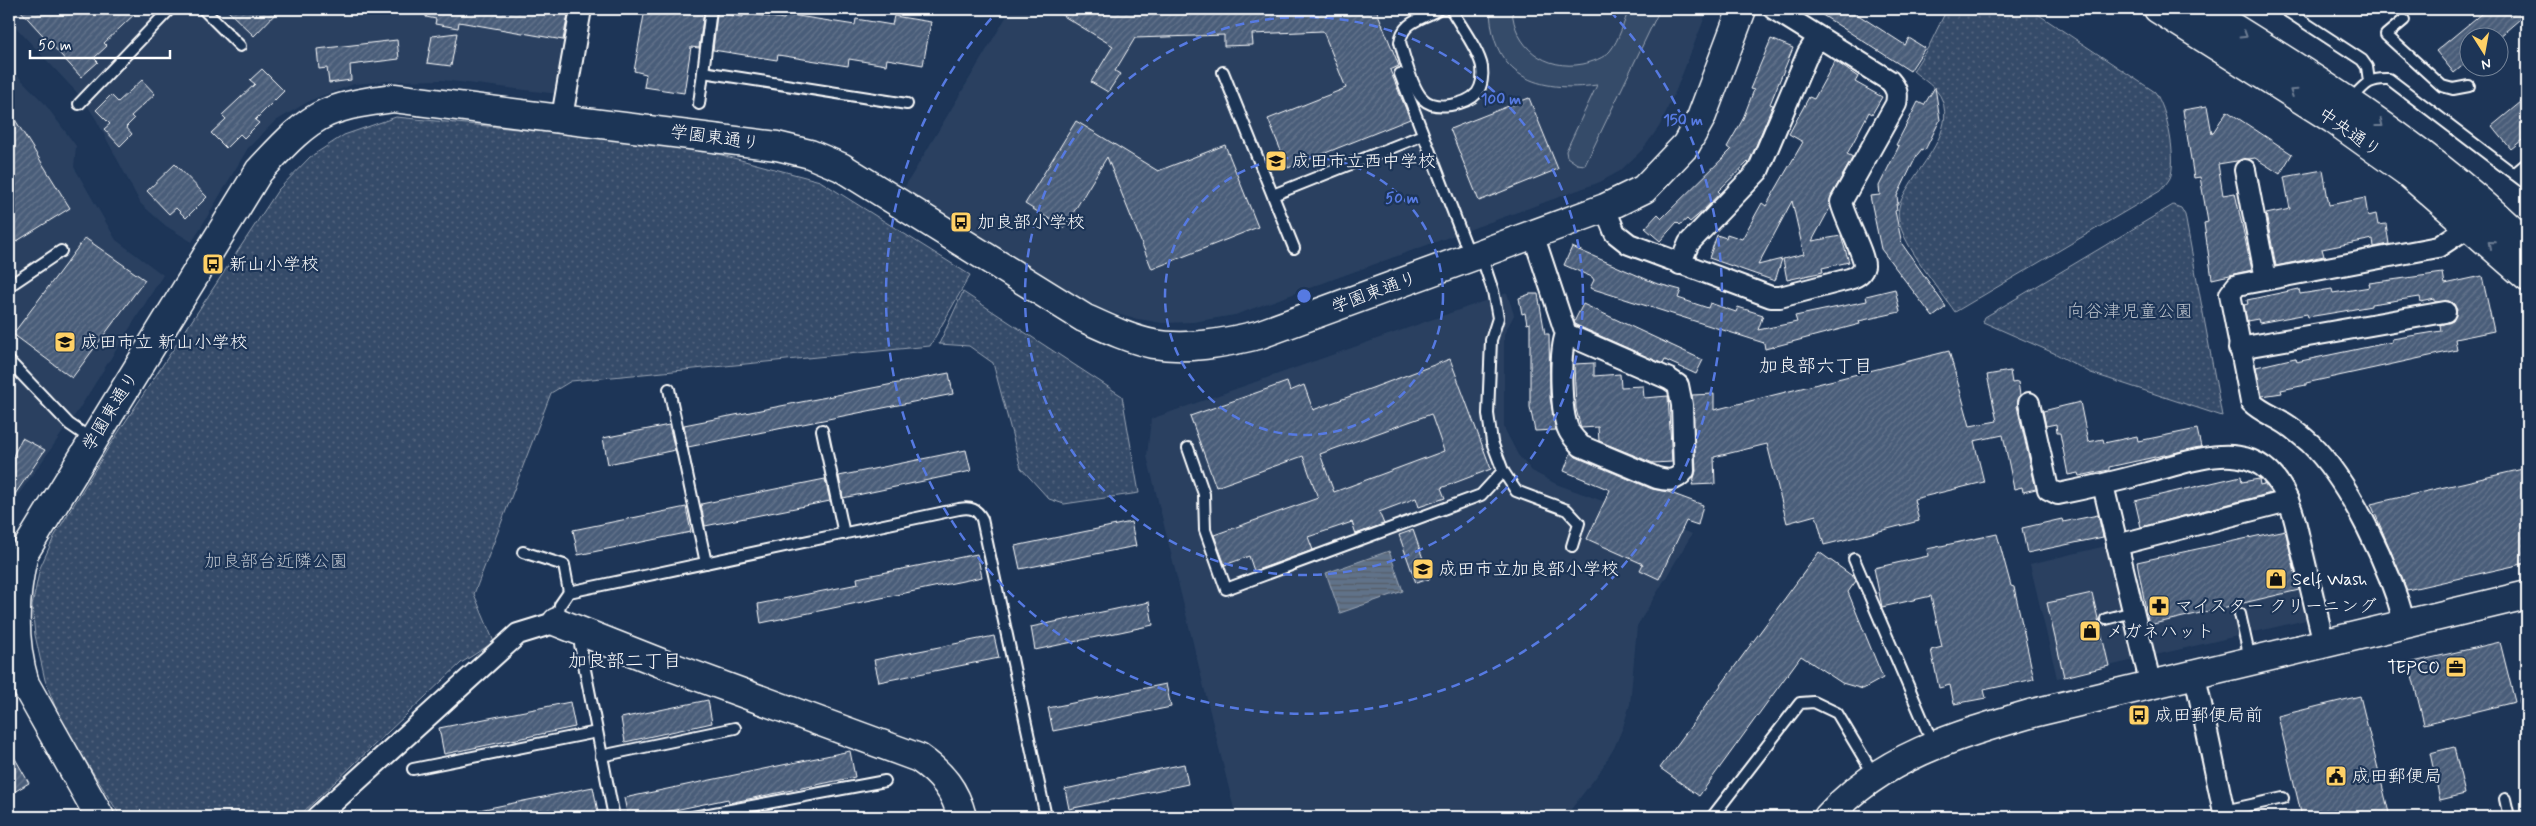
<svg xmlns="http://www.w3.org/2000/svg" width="2536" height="826" font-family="Mynerve,'Klee One',sans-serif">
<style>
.built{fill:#2a4161}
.grass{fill:#364b69;stroke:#9aa5b4}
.park{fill:url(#park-dots);stroke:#9aa5b4}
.water{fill:url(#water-rules);stroke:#a0aab8}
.building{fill:url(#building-hatch);stroke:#fff;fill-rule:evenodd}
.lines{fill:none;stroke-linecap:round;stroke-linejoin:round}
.lane-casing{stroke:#fff;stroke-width:14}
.street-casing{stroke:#fff;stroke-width:24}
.secondary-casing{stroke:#fff;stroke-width:31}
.lane{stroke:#1d3557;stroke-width:10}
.street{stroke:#1d3557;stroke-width:20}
.secondary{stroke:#1d3557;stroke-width:28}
.oneway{stroke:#6c7c92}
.ring{fill:none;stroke:#567ae2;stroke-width:2.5;stroke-dasharray:9 6}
.labels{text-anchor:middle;stroke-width:4.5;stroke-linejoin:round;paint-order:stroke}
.street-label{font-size:18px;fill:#fff;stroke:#1d3557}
.poi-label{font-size:18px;fill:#fff;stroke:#1d3557;text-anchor:start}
.park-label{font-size:18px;fill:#b9c0ca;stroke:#1d3557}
.neighbourhood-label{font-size:19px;fill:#fff;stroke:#1d3557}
.centre{fill:#567ae2;stroke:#1d3557;stroke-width:2.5}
.ring-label{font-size:15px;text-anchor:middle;font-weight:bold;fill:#567ae2;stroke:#1d3557;stroke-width:4.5;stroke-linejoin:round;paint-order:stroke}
</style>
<defs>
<pattern id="park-dots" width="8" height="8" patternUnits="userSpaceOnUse" patternTransform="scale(1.25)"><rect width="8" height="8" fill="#364b69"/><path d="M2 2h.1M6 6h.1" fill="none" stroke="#546680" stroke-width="1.8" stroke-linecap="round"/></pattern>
<pattern id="water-rules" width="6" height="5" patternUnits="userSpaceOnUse" patternTransform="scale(1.25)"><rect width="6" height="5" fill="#617289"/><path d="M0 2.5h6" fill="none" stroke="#555d67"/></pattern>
<pattern id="building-hatch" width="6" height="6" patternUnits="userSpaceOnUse" patternTransform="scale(1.25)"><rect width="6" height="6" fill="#4a5d79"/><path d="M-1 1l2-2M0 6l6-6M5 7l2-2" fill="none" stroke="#65758d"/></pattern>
</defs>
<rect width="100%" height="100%" fill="#1d3557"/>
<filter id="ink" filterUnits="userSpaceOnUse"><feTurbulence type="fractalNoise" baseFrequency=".02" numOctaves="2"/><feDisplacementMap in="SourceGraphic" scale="10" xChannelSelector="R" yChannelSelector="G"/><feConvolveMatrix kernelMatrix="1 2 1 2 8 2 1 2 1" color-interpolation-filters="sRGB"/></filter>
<g filter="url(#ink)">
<g class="built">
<polygon points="9,9 187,9 189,11 191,9 573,9 559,94 442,80 388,81 354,84 311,100 274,122 248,148 192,242 166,226 141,204 96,119 83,99 9,20"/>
<polygon points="1011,9 1708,9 1676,90 1659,127 1642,150 1620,171 1600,182 1235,315 1193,322 1162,323 1127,317 1101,309 1071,293 903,190"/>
<polygon points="9,67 44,103 76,146 74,167 116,240 163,275 79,409 19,494 9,513"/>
<polygon points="1507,293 1514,315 1504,334 1504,428 1518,455 1532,471 1556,484 1692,534 1637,626 1630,704 1623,727 1614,748 1599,773 1565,817 1236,817 1147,456 1151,419"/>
<polygon points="2106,546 2118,596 2316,550 2331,614 2057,678 2030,564"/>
</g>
<path class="grass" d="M1490,9H1512C1514,47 1545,71 1583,64C1592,62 1604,58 1610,51C1619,40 1624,22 1629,9H1660L1585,165L1577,164L1567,157L1566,151L1597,85C1537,93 1492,77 1490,9Z"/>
<g class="park">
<path d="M1947,9H2030L2155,92C2167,109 2176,154 2171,175C2170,180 2164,186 2160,191L1955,312C1940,290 1903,245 1899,221C1896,208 1902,197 1909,186C1923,162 1954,130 1942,100C1938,88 1922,79 1913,71L1929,46Z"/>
<polygon points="396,117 688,146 820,181 970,275 930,346 571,381 551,393 474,594 494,642 461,663 298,817 121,817 61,722 45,680 35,635 32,606 40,568 54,537 110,445 278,190 310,157 344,135"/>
<polygon points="2173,205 2181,208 2185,215 2222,416 2091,373 2056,354 1983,322 1985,317"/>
<polygon points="963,292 1122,396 1139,493 1064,504 1049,499 1021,468 993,363 969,346 939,344"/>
</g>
<polygon class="water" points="1389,551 1403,591 1340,613 1326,573"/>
<g class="building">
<polygon points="19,9 140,9 104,43 107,46 94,58 98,62 81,77"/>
<polygon points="226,9 280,9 254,36"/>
<polygon points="426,9 569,9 563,40 459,22 458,28 435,24 436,19 426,17"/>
<polygon points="645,9 698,9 704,11 699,48 691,47 684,93 644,87 646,74 634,71"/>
<polygon points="1052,9 1376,9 1399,66 1390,70 1410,119 1288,168 1268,119 1346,88 1323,31 1252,34 1253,45 1224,46 1224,35 1135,38 1115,71 1120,74 1108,92 1091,82 1113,46"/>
<polygon points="1813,9 1849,9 1905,45 1909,38 1925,48 1910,71"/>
<polygon points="2487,9 2527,9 2527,13 2498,38 2468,38 2468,61 2454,73 2436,51"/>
<polygon points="717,13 743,17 743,13 784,19 785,14 855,25 856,19 892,25 894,16 931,22 923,65 887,59 886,65 849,59 848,66 778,55 777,60 713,50"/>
<polygon points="457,33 451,66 427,63 432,36"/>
<polygon points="1771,39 1793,48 1770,104 1773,105 1750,160 1718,191 1720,193 1703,211 1690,222 1687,219 1680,225 1677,222 1660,241 1645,228 1658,214 1662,218 1731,150 1727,147 1742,121 1754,90 1750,89"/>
<polygon points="397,40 399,59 350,65 351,80 329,83 327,68 319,69 317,49"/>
<polygon points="1835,61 1858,77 1855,82 1882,97 1872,114 1869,112 1847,154 1853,157 1831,196 1830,208 1812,241 1841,236 1849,262 1822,268 1823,272 1787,280 1783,259 1804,254 1792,201 1758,265 1782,259 1775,281 1709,258 1717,235 1726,238 1727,234 1742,239 1762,203 1766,206 1803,142 1789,134 1809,97 1814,99"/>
<polygon points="262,69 284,91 255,120 259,123 244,138 240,134 226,148 211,133 226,119 222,115 255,84 250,80"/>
<polygon points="142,80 155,94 131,116 134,119 126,127 132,134 120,146 104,129 110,124 96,110 111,95 118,102"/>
<polygon points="1935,87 1940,120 1925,150 1922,149 1917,155 1897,196 1898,204 1896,204 1897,210 1895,211 1902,244 1946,307 1933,317 1881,249 1870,196 1880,195 1879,186 1899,146 1896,145 1918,102 1924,105"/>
<polygon points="2527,97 2527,136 2511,149 2492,126"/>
<polygon points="1529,98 1558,169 1479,201 1450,129"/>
<polygon points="2207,106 2212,134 2227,111 2292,154 2280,174 2255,158 2218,164 2223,195 2235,193 2252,270 2212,279 2204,223 2208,222 2200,177 2194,178 2183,110"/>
<polygon points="9,110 70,208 9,246"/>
<polygon points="1076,121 1158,171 1225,145 1258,227 1152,269 1107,157 1064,228 1025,204"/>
<polygon points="175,164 207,197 186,218 176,208 169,214 147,191"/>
<polygon points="2323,170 2329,205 2365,198 2368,216 2376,214 2378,225 2386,224 2389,244 2374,247 2373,239 2322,249 2324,256 2276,266 2266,214 2290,209 2284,177"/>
<polygon points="85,238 145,280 72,378 13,334"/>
<polygon points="1572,247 1655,283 1681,290 1678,298 1708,308 1710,303 1736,312 1738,307 1763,315 1758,330 1797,322 1795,316 1867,301 1866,296 1895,289 1900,312 1859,321 1860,324 1765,349 1764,343 1590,288 1594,280 1592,277 1564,265"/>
<polygon points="2443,273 2445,284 2482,276 2494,331 2455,339 2457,350 2306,383 2306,385 2281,390 2282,393 2262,396 2256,367 2295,358 2296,362 2392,342 2392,339 2441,331 2440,325 2453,321 2457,310 2454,304 2449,301 2435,302 2435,299 2421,302 2420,297 2371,304 2371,306 2344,311 2308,317 2307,314 2259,323 2258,319 2247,321 2244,305 2248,304 2247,300 2299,289 2300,294 2332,289 2333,293 2370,287 2369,283"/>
<polygon points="1530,294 1538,294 1545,334 1549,334 1550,398 1556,430 1535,431 1530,407 1530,323 1527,324 1525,313 1522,314 1519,298"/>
<polygon points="1583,304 1703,360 1696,374 1665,360 1663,364 1576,325 1574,322"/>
<polygon points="1949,351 1970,426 1997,421 1987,375 2010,371 2012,383 2018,382 2020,395 2017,406 2036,489 2023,492 2022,487 2014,489 2003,435 1974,441 1984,482 1914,499 1919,521 1824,545 1816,515 1787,523 1767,444 1714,457 1715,484 1692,485 1696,471 1692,395 1714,394 1714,410"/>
<path d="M1450,359L1491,469L1441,488L1445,498L1419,507L1416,498L1379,512L1384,524L1356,534L1352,522L1308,537L1313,550L1254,571L1249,556L1225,565L1214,535L1318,498L1303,456L1216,487L1190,416L1287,382L1290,391L1304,385L1313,410ZM1431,414L1444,451L1334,492L1320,454Z"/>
<polygon points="1594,363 1594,376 1620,374 1621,387 1643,386 1644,398 1668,396 1672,462 1653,463 1599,441 1598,427 1581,428 1576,409 1574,364"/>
<polygon points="949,373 953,394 688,447 684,425"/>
<polygon points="2080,402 2088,442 2103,439 2104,443 2137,436 2138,441 2197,429 2201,447 2109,467 2109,470 2079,476 2078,473 2068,475 2060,433 2057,433 2056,424 2046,426 2043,411"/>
<polygon points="669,425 675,450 608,464 603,438"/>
<polygon points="22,438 45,450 9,503 9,464"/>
<polygon points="966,450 971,471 843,498 839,476"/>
<polygon points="1571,452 1576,457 1652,489 1668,492 1703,505 1698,525 1686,521 1659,579 1640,570 1643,564 1587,539 1610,490 1564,471"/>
<polygon points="2527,468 2527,563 2407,590 2371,504"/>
<polygon points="2241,476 2242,482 2259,479 2260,485 2264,484 2271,493 2141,527 2135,501"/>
<polygon points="825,479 830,501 705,526 701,504"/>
<polygon points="686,507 691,532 578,555 573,530"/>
<polygon points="2098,515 2103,537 2027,553 2022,528 2062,519 2063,522"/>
<polygon points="1131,522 1136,546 1020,569 1015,546"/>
<polygon points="1413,530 1430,579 1416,583 1399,535"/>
<polygon points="2285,530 2299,590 2149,625 2137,562"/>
<polygon points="1997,534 2011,586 2014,587 2034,679 1984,690 1986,698 1954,704 1950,685 1939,688 1931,650 1942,647 1931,596 1882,607 1874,568 1928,556 1927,549"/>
<polygon points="1819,552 1855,578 1856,581 1848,592 1883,678 1863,689 1842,683 1801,656 1699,796 1660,768"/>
<polygon points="977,554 982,577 761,623 758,604 858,584 857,578"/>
<polygon points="2092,593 2109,666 2064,677 2047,603"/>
<polygon points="1149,602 1153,625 1035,650 1031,627"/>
<polygon points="994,636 999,658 879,682 874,660"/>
<polygon points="2500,642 2515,702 2424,724 2409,663"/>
<polygon points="1166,684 1171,707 1053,731 1048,708"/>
<polygon points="2360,696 2390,817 2302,817 2278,716"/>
<polygon points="708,700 712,723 625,742 621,718"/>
<polygon points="570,702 575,727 444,754 439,728"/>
<polygon points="2454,747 2465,794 2440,800 2430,753"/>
<polygon points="9,748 29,783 9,795"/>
<polygon points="850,751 855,777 729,803 728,799 641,817 628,817 624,798"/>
<polygon points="1184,764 1188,784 1069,809 1065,789"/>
<polygon points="593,787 598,812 575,817 480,817 479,810"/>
</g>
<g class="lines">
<g class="lane-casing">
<g id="lane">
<polyline points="203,9 240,46"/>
<path d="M1438,9C1423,20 1403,20 1400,42C1404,56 1412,89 1423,99C1435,111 1466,105 1477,93C1482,86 1483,75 1482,67C1479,50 1459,24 1451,9"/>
<polyline points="2284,9 2362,60 2367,67 2369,81"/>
<polyline points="2404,20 2386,35 2442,86 2453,89 2469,86"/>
<polyline points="703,72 907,104"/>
<polyline points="1223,72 1294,248"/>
<polyline points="1400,74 1470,256"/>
<path d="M2349,102C2364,86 2367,78 2389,79L2527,184"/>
<polyline points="79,104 170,9"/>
<polyline points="699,104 711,9"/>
<polyline points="2514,174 2527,163"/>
<polyline points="1273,195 1423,135"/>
<polyline points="1481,255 1493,291 1498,318 1491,340 1488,414 1492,442 1503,471 1516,491 1567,510 1579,523 1572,546"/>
<polyline points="9,286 61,251"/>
<polyline points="9,361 69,424 91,439"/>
<polyline points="669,389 706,563"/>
<polyline points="822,430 844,534"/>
<polyline points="1188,448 1204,494 1205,530 1226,589 1481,495 1503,471"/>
<polyline points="523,552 564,565 569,592"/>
<polyline points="1854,559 1933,744"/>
<polyline points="2240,614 2250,659"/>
<polyline points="2106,619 2133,612"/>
<path d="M557,621L560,605L569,592L959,509C971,507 977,509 982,519L1046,817"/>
<polyline points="578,634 614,817"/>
<polyline points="2526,699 2527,705"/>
<polyline points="601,756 735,728"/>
<polyline points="413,769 597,732"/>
<polyline points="2505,799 2509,817"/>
<polyline points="2224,811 2283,798"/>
<polyline points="693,817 885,781"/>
<polyline points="1712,817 1800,703 1814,702 1837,713 1874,775"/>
</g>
</g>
<g class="street-casing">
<g id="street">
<polyline points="562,117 581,9"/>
<polyline points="2245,170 2266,279"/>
<path d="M1605,208L1615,233L1629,244L1771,297H1780L1849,279C1856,277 1862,274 1864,266C1865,255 1844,217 1841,202L1896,104C1898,94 1897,89 1890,81L1774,9"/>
<path d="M1533,234L1566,334L1669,379L1678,385L1682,405L1684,471C1676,481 1669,481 1657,478L1581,446C1577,441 1572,437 1569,431C1560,413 1559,353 1566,334"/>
<polyline points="1680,264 1689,243 1758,171 1808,53 1818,37"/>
<polyline points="2239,348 2445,312"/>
<path d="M2029,403L2048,489L2058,494C2088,488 2117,481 2147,473C2207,456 2266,432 2292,511C2297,525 2299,541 2303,555C2310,585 2317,614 2324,644"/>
<polyline points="2103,485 2151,686"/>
<polyline points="2117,545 2288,501"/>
<path d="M2405,624C2390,569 2351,483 2310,443C2303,437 2296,431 2289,426C2277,417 2262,413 2251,402L2230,294L2237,285L2438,247L2470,226"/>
<polyline points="2195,676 2225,817"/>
<polyline points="317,817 518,634 557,622"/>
</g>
</g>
<g class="secondary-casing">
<g id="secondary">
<polyline points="2158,9 2334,120 2407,172 2527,277"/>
<path d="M2203,9C2316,79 2432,150 2527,245"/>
<path d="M557,622L661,663L919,758C942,774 955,790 962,817"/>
<path d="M100,817L25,684C12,640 13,598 24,553L259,171C279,150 300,125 326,113C347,104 371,101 394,98L777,146L810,154L841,167L1084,318C1106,328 1129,339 1153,344C1187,350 1224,343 1258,335L1605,208L1644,189L1686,145L1701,118L1742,9"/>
<path d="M1828,817C1881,757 1958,735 2033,713L2527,595"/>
</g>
</g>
<use href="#lane" class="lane"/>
<use href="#street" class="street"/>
<use href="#secondary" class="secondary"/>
</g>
<defs><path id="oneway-chevron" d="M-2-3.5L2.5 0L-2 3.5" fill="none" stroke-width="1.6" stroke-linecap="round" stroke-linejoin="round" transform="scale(1.25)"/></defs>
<g class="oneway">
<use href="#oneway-chevron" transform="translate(2244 35) rotate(32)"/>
<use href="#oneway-chevron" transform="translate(2293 92) rotate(-147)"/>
<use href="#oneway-chevron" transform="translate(2380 124) rotate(38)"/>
<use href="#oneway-chevron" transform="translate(2491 244) rotate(-139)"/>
</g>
</g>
<g class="ring">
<circle cx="1304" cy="296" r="139"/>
<circle cx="1304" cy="296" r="279"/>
<path d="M1610 11A418 418 0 1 1 998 11"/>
</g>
<defs>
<g id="school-square" transform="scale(1.125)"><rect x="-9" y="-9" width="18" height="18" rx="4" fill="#ffd166" stroke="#1d3557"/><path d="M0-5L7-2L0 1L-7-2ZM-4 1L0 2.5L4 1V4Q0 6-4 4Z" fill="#111"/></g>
<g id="bus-square" transform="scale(1.125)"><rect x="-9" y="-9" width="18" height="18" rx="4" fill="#ffd166" stroke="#1d3557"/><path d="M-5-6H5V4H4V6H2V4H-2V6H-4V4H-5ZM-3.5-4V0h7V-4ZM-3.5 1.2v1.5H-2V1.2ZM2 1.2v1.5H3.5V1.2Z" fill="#111"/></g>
<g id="shop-square" transform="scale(1.125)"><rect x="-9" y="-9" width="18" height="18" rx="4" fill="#ffd166" stroke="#1d3557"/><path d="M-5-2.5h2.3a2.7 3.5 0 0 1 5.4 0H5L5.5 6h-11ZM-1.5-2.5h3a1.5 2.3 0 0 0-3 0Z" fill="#111"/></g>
<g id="pharmacy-square" transform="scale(1.125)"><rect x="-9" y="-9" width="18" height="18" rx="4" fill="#ffd166" stroke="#1d3557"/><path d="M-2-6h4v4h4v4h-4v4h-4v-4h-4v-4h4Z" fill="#111"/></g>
<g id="office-square" transform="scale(1.125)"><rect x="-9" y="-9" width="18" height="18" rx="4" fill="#ffd166" stroke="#1d3557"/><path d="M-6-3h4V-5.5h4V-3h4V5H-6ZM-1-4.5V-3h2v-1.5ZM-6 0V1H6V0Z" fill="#111"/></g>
<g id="civic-square" transform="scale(1.125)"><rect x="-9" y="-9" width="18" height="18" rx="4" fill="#ffd166" stroke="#1d3557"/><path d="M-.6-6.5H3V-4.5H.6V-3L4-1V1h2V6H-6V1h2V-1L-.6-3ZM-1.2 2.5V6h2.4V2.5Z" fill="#111"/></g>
</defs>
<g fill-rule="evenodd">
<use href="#school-square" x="1276" y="161"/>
<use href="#bus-square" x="961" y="222"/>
<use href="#bus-square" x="213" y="264"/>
<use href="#school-square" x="65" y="342"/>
<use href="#school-square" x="1423" y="569"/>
<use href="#shop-square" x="2276" y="579"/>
<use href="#pharmacy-square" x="2159" y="606"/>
<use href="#shop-square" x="2090" y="631"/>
<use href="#office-square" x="2456" y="667"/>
<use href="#bus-square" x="2139" y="715"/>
<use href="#civic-square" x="2336" y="776"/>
</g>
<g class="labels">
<g class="street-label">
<text transform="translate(2350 132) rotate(35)" y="6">中央通り</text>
<text transform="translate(715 137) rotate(8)" y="6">学園東通り</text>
<text transform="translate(1374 292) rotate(-20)" y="6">学園東通り</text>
<text transform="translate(110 411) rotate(-58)" y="6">学園東通り</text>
</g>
<g class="poi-label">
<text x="1292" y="167">成田市立西中学校</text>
<text x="977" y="228">加良部小学校</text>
<text x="229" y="270">新山小学校</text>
<text x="81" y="348">成田市立 新山小学校</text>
<text x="1439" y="575">成田市立加良部小学校</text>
<text x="2292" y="585">Self Wash</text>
<text x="2175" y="612">マイスター クリーニング</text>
<text x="2106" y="637">メガネハット</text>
<text x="2440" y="673" text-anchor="end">TEPCO</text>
<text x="2155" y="721">成田郵便局前</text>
<text x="2352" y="782">成田郵便局</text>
</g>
<g class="park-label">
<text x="2130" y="317">向谷津児童公園</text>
<text x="276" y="567">加良部台近隣公園</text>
</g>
<g class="neighbourhood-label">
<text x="1816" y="372">加良部六丁目</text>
<text x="625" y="667">加良部二丁目</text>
</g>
</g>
<circle cx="1304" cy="296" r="8" class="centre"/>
<g class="ring-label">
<text x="1501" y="104">100 m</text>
<text x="1683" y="125">150 m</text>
<text x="1402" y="203">50 m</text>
</g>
<rect width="2536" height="826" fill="none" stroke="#1d3557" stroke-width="30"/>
<rect x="15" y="15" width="2506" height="796" fill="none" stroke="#fff" stroke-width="2" filter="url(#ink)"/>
<g transform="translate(2484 52) rotate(169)"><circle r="24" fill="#1d3557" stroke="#77869a"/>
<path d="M0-4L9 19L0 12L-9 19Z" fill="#ffd166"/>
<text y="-8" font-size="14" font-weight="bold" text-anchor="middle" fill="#ffffff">N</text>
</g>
<path d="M30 50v8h140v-8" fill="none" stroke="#ffffff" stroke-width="2.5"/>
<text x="38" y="50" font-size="15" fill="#ffffff" stroke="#1d3557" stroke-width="4" paint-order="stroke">50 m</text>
</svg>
